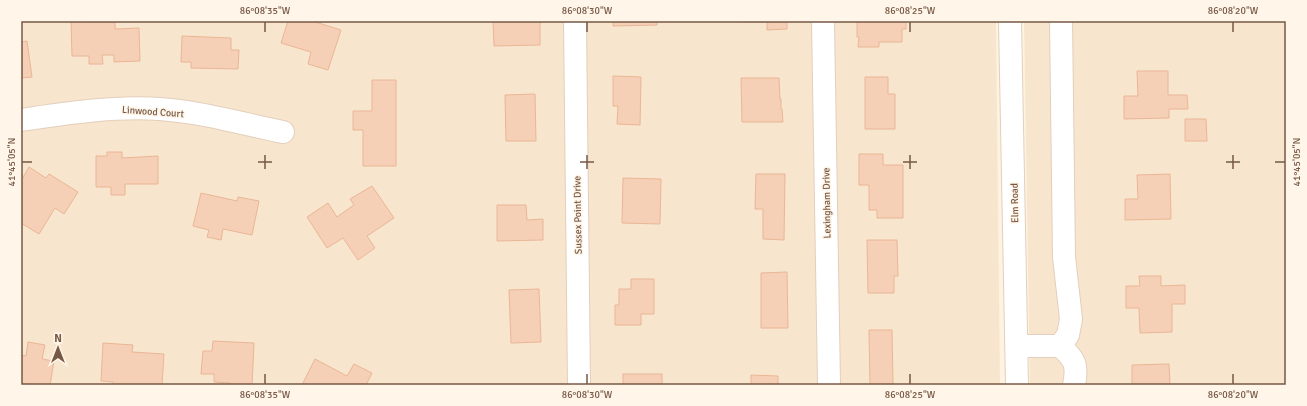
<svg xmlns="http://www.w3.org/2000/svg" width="1307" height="406" font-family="Signika,sans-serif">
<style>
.residential{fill:#f7e5ce}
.building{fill:#f6d0b6;stroke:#eab695}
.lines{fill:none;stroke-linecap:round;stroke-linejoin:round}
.minor-casing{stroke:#e3cfbc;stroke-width:24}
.minor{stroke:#fff;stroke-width:22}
.ticks{fill:none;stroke:#775845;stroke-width:1.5}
.labels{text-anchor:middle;stroke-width:3;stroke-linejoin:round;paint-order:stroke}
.street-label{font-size:10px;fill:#775845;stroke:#fff6e9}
.neatline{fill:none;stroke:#775845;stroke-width:1.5}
.ticks-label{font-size:10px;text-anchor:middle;fill:#775845}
</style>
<rect width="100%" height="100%" fill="#fef3e1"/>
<g class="residential">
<polygon points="21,21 996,21 1000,385 21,385"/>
<polygon points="1024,21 1286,21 1286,385 1030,385"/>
</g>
<g class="building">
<polygon points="71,21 87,21 88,22 115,22 115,29 139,28 140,61 114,62 114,55 102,55 103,64 89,64 89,56 72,56"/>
<polygon points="288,21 312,21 341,30 328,70 308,64 311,52 281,43"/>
<polygon points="493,21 540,21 540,45 494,46"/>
<polygon points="613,21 657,21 657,25 613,26"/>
<polygon points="742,21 787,21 787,29 767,30 767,22 742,22"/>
<polygon points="857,21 906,21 906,29 902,29 902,42 879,42 879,47 858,47 859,37 857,37"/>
<polygon points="182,36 231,38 231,50 239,50 238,69 191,68 191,62 181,62"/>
<polygon points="27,41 32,77 21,78 21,42"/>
<polygon points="1137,71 1168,71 1168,95 1187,95 1188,109 1169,109 1169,118 1124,119 1124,96 1138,96"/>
<polygon points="613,76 641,77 640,125 617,124 618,106 613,106"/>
<polygon points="865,77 888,77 888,94 895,94 895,129 865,129"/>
<polygon points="741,78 779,78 780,99 781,99 781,109 782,109 783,122 742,122"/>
<polygon points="372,80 396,80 396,166 363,166 363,130 353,130 353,111 372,111"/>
<polygon points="535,94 536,141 506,141 505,95"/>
<polygon points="1185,119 1206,119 1207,141 1185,141"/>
<polygon points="107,152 122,152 122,158 158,156 158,184 125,184 125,195 111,195 111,187 96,187 96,156 107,156"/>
<polygon points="859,154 883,154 883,165 903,165 903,218 877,218 877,210 869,210 869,185 859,185"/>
<polygon points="29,167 46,178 49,174 78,192 64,214 55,208 39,234 21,223 21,181"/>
<polygon points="756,174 785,174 784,240 763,239 763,209 755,209"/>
<polygon points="1170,174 1171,219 1125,220 1125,199 1138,199 1137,175"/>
<polygon points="623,178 661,179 660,224 622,223"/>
<polygon points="372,186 394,218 367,236 375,248 358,260 343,238 327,248 307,217 328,203 337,217 354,205 350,199"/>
<polygon points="201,193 237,201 238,197 259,201 252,235 223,229 221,240 207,237 209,230 193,226"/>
<polygon points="497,205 526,205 527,220 543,219 543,240 497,241"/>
<polygon points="867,240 897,240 898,276 894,276 894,293 868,293"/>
<polygon points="787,272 788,328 761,328 761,273"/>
<polygon points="1139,276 1161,276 1161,286 1185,285 1185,304 1172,304 1172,332 1140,333 1139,308 1126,308 1126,286 1140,286"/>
<polygon points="631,279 654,279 654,314 641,314 641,325 615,325 615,305 619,305 619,289 631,289"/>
<polygon points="539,289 541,342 511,343 509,290"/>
<polygon points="869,330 892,330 893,385 870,385"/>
<polygon points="213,341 254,343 252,385 230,385 230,383 214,382 214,374 201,374 203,351 212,351"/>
<polygon points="28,342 45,345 42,359 54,361 50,385 32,385 21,383 21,355 26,356"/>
<polygon points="103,343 133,345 132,352 164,354 162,385 113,385 113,382 101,381"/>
<polygon points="315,359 347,376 354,364 372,373 366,385 302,385"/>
<polygon points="1169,364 1170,385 1132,385 1132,365"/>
<rect x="623" y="374" width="39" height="11"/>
<polygon points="751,375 778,376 778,384 785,385 751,385"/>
</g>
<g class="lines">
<g class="minor-casing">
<g id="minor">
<polyline points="575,21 579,385"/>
<polyline points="823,21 829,385"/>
<polyline points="1010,21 1017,385"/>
<path d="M21,120C67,113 114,106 160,109C202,112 243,124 283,132"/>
<path d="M1017,346H1060C1075,359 1078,365 1074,385"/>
<polyline points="1060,346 1068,335 1071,319 1064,257 1061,21"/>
</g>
</g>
<use href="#minor" class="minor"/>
</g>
<path class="ticks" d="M265,22V32M587,22V32M910,22V32M1233,22V32M265,155V169M587,155V169M910,155V169M1233,155V169M22,162H32M258,162H272M580,162H594M903,162H917M1226,162H1240M1275,162H1285M265,374V384M587,374V384M910,374V384M1233,374V384"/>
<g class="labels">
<g class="street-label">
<text transform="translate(153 111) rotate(4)" y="4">Linwood Court</text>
<text transform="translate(826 203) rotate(-91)" y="4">Lexingham Drive</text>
<text transform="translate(1014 203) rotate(-91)" y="4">Elm Road</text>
<text transform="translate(577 215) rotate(-91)" y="4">Sussex Point Drive</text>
</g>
</g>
<rect width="1307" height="406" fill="none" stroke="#fff6e9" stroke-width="44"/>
<g transform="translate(58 348)" stroke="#fff6e9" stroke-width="3" paint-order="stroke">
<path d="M0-3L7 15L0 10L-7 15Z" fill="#775845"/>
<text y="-6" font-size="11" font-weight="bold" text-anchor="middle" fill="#775845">N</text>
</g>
<rect x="22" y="22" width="1263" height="362" class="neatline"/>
<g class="ticks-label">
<text x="265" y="14">86°08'35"W</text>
<text x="587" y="14">86°08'30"W</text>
<text x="910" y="14">86°08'25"W</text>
<text x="1233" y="14">86°08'20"W</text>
<text transform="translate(11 162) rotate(-90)" y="4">41°45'05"N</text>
<text transform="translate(1296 162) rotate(-90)" y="4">41°45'05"N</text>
<text x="265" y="398">86°08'35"W</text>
<text x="587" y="398">86°08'30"W</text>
<text x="910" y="398">86°08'25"W</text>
<text x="1233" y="398">86°08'20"W</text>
</g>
</svg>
